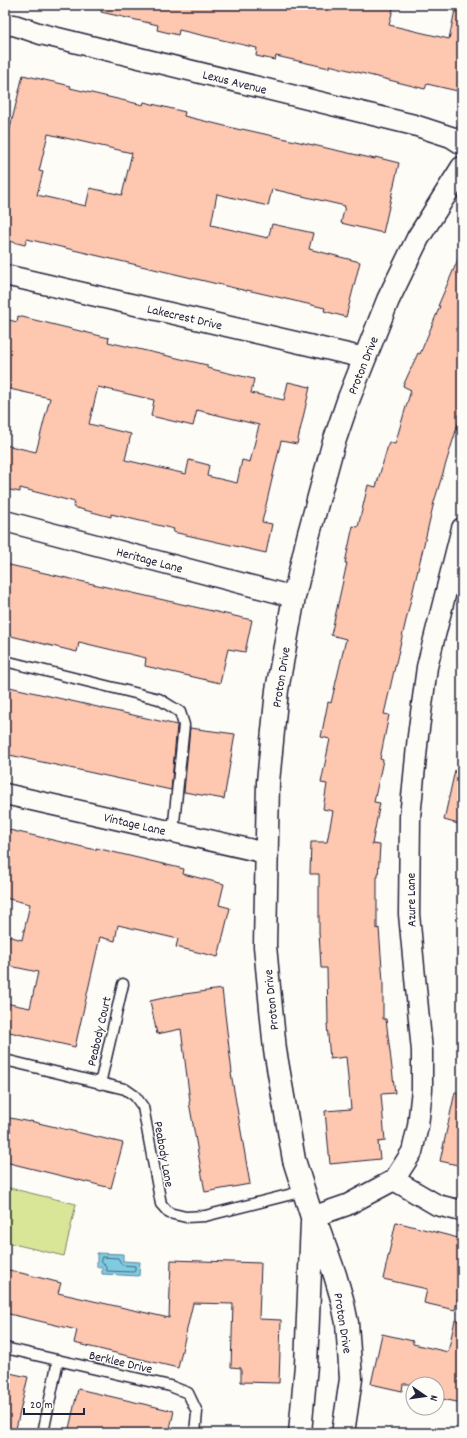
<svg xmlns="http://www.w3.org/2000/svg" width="467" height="1438" font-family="Dekko,sans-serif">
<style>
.green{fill:#d9e698;stroke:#7e846a}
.water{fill:#80cbe0;stroke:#5a879e}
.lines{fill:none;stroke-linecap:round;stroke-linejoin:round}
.shore{stroke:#48667d;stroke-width:1}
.building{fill:#fec7b0;stroke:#22223b;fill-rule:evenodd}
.service-casing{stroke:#22223b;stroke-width:13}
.minor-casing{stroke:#22223b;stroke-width:23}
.tertiary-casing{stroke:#22223b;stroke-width:25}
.service{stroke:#fdfcf7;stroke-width:10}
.minor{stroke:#fdfcf7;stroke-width:20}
.tertiary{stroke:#fdfcf7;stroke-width:22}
.labels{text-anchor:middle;stroke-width:3;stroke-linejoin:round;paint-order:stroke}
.street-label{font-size:13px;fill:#22223b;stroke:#fdfcf7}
</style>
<rect width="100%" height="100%" fill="#fdfcf7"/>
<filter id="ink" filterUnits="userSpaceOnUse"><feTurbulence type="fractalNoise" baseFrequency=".025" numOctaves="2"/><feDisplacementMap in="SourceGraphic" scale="8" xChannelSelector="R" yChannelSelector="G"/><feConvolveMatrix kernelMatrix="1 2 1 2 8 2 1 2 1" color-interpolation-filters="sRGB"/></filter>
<g filter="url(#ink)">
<polygon class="green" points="5,1187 76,1204 64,1256 5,1242"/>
<polygon class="water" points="97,1253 123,1254 123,1261 140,1262 139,1276 102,1274 102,1267 97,1267"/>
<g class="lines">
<polygon class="shore" points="102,1257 118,1258 122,1265 135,1266 135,1271 133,1272 107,1271 105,1265 101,1262"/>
</g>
<g class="building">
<polygon points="102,5 394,5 389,25 449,39 455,10 462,10 462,92 427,84 425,89 329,65 329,68 276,56 275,60 256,56 257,48 179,30 178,35 157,30 158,25 101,12"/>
<path d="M23,75L71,86L70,88L143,105L144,102L185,112L184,116L241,130L242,129L375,159V157L399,163L383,233L341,223L345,206L272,189L268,206L217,194L211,225L268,238L272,224L313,233L309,249L360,262L346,317L324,311L325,308L247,290V291L27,239L25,245L5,240V149ZM48,134L132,153L122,195L90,188L86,206L37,195L43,172L39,171Z"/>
<polygon points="462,250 462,411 434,502 394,671 384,714 389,715 380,759 383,760 374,802 380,803 372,844 380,845 378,877 377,877 377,929 379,928 383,982 383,1019 386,1019 395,1093 381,1094 385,1141 378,1142 380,1159 330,1164 325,1111 351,1109 346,1057 330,1059 327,1024 328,1024 327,968 321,968 319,932 319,874 310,874 311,842 327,842 333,811 323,809 327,784 321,783 330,739 321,737 328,702 331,703 346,639 331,635 347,563 345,563 353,526 358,527 368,485 376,487 389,442 395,444 411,390 403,386 418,353 420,354 440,306 438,306"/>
<path d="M18,316L109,338L108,342L207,365V368L254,379L251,393L284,400L288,382L310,387L297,444L281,441L262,522L272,524L266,553L173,532L174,529L111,514V517L73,507L75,502L20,488V492L5,489V445L36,452L50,398L5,388V319L17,322ZM98,387L154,400L151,416L193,426L197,410L259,425L250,462L242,460L237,483L207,476L209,465L189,460L186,474L125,460L131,434L89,424Z"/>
<polygon points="5,564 252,620 245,652 228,649 220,683 145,666 146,658 79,642 77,652 11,636 5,634"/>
<polygon points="5,686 177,725 171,790 5,754"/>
<polygon points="190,728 235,734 224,799 184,792"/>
<polygon points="455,770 462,771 462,825 444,820"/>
<polygon points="5,829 96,850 96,848 184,869 183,874 224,884 219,905 230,908 218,957 176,947 178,939 118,925 115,941 100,937 75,1047 5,1031 5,1003 30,1008 38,972 5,965 5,935 22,940 30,904 5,898"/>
<polygon points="222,989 232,1073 231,1073 250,1184 205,1192 189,1102 190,1101 181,1029 157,1034 150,1001 177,995"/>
<polygon points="455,1092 462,1093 462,1166 440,1161"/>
<polygon points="5,1117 30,1122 30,1121 123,1143 111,1188 5,1162"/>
<polygon points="396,1222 462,1239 462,1281 455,1310 424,1303 427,1289 383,1279"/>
<polygon points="171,1260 261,1263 259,1319 281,1320 279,1383 241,1382 241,1368 231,1367 233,1304 193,1303 178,1368 74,1343 77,1330 5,1313 5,1269 61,1283 58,1293 169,1318"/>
<polygon points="455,1320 462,1321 462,1403 437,1398 437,1384 403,1384 402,1391 371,1384 382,1334 413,1341 413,1344 448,1352"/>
<polygon points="5,1372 28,1377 15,1433 5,1433"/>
<polygon points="78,1389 174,1411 169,1433 68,1433"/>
</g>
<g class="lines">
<g class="service-casing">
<g id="service">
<polyline points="5,661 159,699 180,712 184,725 173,832"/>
<polyline points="5,1060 125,1089 135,1096 143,1107 161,1204 169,1213 186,1217 205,1216 304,1191"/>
<polyline points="100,1084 123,984"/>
<polyline points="5,1348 170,1386 188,1393 197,1412 195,1433"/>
<polyline points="43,1433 58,1360"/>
</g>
</g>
<g class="minor-casing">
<g id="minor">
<polyline points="5,25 14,25 41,34 414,125 451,137 462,144"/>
<polyline points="5,275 365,358"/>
<polyline points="5,521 294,597"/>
<polyline points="5,794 266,853"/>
<polyline points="394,1180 437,1205 462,1211"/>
<polyline points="312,1217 347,1205 394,1180 412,1152 418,1126 422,1089 422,1051 409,914 410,817 418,736 427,667 462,528"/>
</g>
</g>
<g class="tertiary-casing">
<g id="tertiary">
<polyline points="300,1433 306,1365 312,1222"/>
<polyline points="343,1433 351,1379 347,1323 342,1299 335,1275 319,1230 312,1217 294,1160 275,1050 265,946 268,782 277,690 294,597 308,537 333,445 349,398 388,300 418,238 462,168"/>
</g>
</g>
<use href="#service" class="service"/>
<use href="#minor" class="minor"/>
<use href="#tertiary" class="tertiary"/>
</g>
</g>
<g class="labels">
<g class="street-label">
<text transform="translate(235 81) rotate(14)" y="5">Lexus Avenue</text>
<text transform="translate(185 316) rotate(13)" y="5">Lakecrest Drive</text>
<text transform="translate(362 365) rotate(-68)" y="5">Proton Drive</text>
<text transform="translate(150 559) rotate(15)" y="5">Heritage Lane</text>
<text transform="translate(280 677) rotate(-81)" y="5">Proton Drive</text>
<text transform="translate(135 823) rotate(13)" y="5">Vintage Lane</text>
<text transform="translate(410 900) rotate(-91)" y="5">Azure Lane</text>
<text transform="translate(270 1000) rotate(-96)" y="5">Proton Drive</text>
<text transform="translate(98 1031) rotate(-77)" y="5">Peabody Court</text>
<text transform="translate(165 1154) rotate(80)" y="5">Peabody Lane</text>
<text transform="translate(344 1323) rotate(81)" y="5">Proton Drive</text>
<text transform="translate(121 1361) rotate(13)" y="5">Berklee Drive</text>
</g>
</g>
<rect width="467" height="1438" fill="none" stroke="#fdfcf7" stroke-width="20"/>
<rect x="10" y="10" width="447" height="1418" fill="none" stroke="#22223b" stroke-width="1.5" filter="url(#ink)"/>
<g transform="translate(425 1396) rotate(103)"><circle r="19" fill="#fdfcf7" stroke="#a5a5ac"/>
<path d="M0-3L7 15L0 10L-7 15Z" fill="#22223b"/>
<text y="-6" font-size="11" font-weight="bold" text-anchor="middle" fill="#22223b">N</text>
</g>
<path d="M24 1408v6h60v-6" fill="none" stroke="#22223b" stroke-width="2"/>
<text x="30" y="1408" font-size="12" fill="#22223b" stroke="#fdfcf7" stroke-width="3" paint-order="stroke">20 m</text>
</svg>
